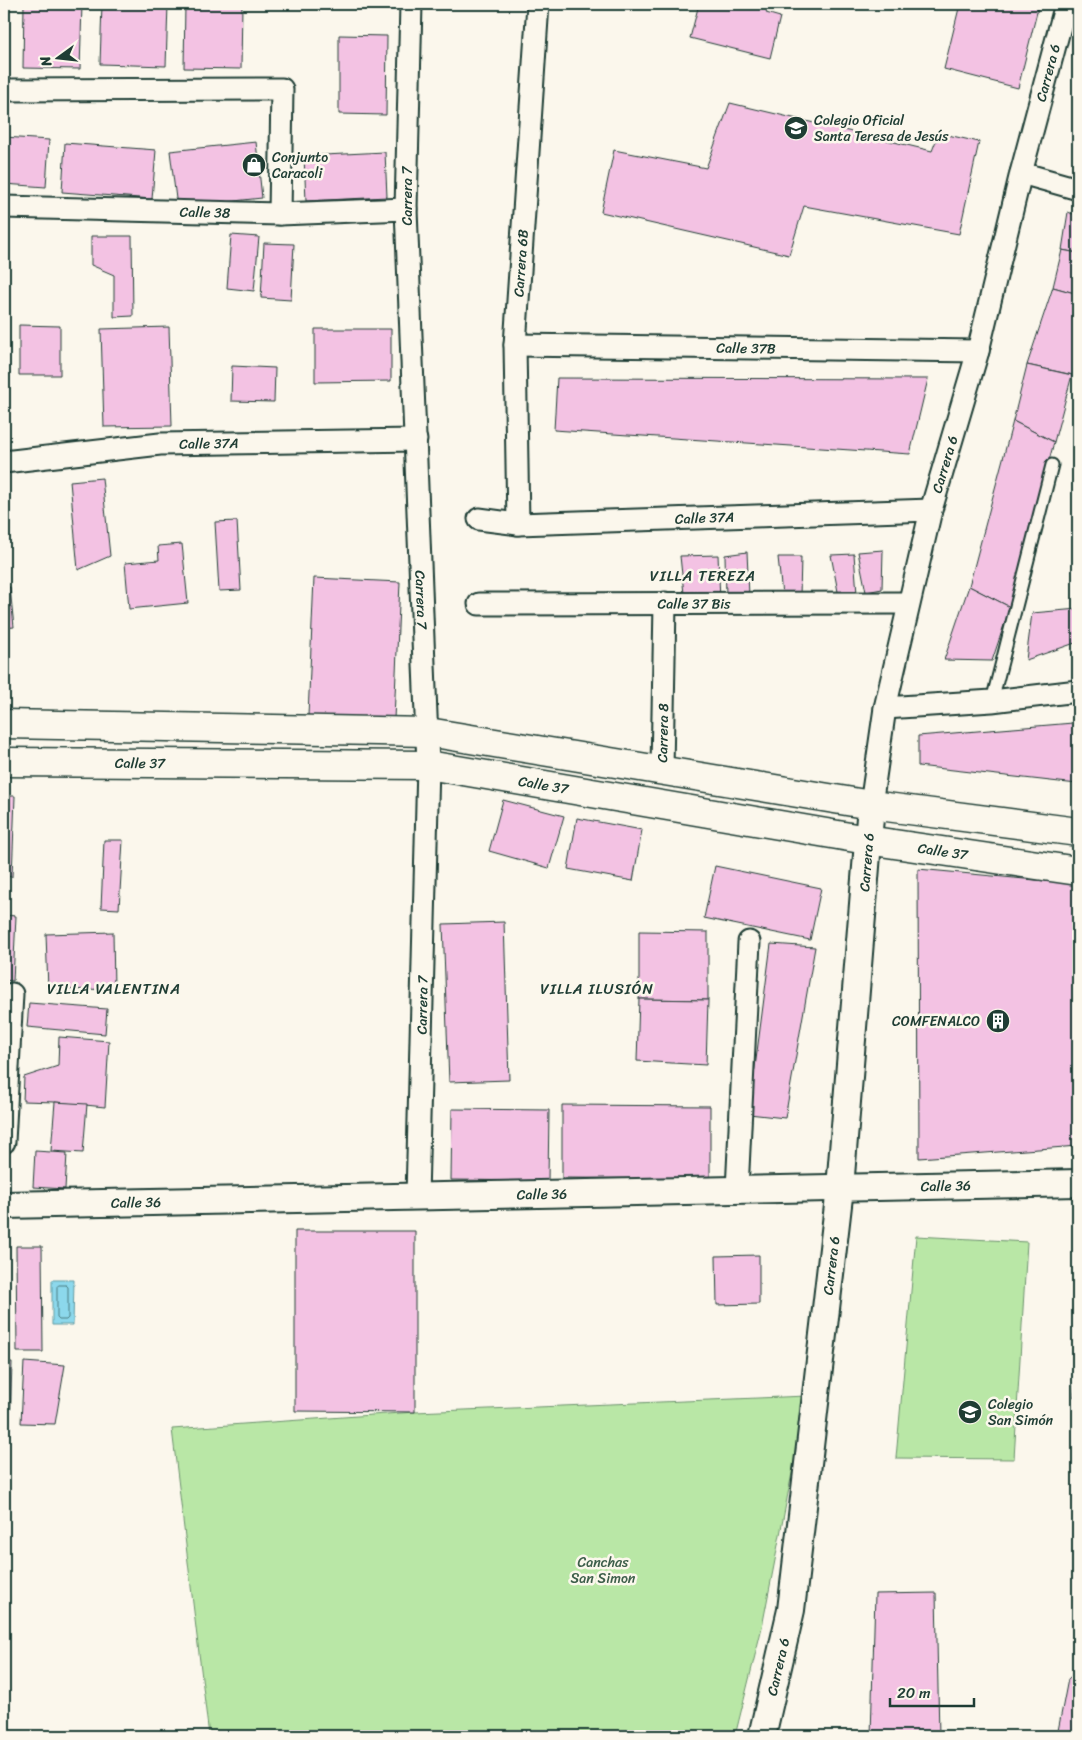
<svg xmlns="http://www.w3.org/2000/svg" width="1082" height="1740" font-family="Sriracha,sans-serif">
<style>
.green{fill:#b9e7a6;stroke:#6c926d}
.water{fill:#8cd8ec;stroke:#609aa2}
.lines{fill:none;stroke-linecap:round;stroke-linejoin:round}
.shore{stroke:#4b7b7e;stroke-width:1}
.building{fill:#f3c2e3;stroke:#1f3d34}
.service-casing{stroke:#1f3d34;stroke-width:15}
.minor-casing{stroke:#1f3d34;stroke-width:25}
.tertiary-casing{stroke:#1f3d34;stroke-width:30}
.secondary-casing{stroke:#1f3d34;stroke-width:31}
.service{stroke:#fbf7ec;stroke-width:11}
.minor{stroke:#fbf7ec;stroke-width:21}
.tertiary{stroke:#fbf7ec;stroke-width:26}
.secondary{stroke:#fbf7ec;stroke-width:28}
.labels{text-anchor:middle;stroke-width:5;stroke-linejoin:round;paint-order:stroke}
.street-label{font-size:14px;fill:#1f3d34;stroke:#fbf7ec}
.poi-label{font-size:14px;fill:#1f3d34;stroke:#fbf7ec;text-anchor:start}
.park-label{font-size:14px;fill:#3e5f4b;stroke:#fbf7ec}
.neighbourhood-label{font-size:15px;letter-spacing:1px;fill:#1f3d34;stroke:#fbf7ec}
</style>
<rect width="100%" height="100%" fill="#fbf7ec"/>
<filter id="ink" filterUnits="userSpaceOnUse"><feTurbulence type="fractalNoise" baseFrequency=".02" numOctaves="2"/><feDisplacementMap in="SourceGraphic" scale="10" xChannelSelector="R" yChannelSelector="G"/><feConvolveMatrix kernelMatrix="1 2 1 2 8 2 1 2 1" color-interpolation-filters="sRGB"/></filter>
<g filter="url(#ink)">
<g class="green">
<polygon points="916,1236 1027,1242 1014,1459 896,1458"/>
<polygon points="807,1396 762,1627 735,1736 209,1736 172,1429 415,1412"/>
</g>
<polygon class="water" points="52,1280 74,1280 73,1325 52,1325"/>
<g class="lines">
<polygon class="shore" points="59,1285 66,1285 68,1287 68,1318 66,1320 59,1320 57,1318 57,1287"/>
</g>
<g class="building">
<polygon points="24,4 82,4 80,69 23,68"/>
<polygon points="102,4 168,4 166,66 100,64"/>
<polygon points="185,4 242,4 241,69 184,68"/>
<polygon points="699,4 768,4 766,13 780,17 770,58 690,38"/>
<polygon points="960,4 1039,4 1018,88 944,69"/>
<polygon points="339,35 387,36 386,115 339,114"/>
<polygon points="730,103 932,151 939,133 979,142 959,234 804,206 789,255 601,212 614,150 706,168"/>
<polygon points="4,137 49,140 46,187 4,184"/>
<polygon points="256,142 262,198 177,207 170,151"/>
<polygon points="65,143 156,150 152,199 62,192"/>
<polygon points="385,152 387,197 306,201 304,156"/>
<polygon points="1068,212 1078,216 1078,253 1062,250"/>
<polygon points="231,235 259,237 254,291 227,288"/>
<polygon points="91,236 132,236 133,316 114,317 114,275 91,265"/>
<polygon points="264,243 294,244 291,300 261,298"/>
<polygon points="1062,250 1078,253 1078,294 1053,287"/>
<polygon points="1053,287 1078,294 1078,376 1027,365"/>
<polygon points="19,325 60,326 60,375 19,375"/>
<polygon points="169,327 172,426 104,427 101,329"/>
<polygon points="315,329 391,329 391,381 315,382"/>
<polygon points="1027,365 1072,375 1054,442 1013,421"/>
<polygon points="232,366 275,368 274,402 231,401"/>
<polygon points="557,378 928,379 910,454 554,430"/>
<polygon points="1013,421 1054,442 1010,607 969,586"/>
<polygon points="102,478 110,556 78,570 70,481"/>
<polygon points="237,521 241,590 219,591 215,522"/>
<polygon points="182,544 188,603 129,609 125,563 159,560 158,546"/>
<polygon points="883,550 882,589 866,592 858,552"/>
<polygon points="747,552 749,596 726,595 725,555"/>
<polygon points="854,554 857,594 839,597 831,555"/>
<polygon points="718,555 720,600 685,603 680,556"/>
<polygon points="778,557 801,557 800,596 782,595"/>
<polygon points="314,578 400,582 394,719 308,716"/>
<polygon points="969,586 1010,607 992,661 944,660"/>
<polygon points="10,587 14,627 4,628 4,588"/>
<polygon points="1078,609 1078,642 1026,660 1032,613"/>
<polygon points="1073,723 1077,784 918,766 918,736"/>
<polygon points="4,796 15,796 12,877 4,876"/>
<polygon points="503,800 564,816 549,868 489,851"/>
<polygon points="577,818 642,830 633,881 568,869"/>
<polygon points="104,840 123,840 119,909 101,908"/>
<polygon points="715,866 821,888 810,940 704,918"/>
<polygon points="918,869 1078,884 1078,1146 919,1158"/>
<polygon points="4,915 16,916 13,981 4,980"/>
<polygon points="504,922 509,1080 449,1082 443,924"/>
<polygon points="639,931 708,932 708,1000 639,999"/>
<polygon points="113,932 114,989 48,990 46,934"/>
<polygon points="771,944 815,947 785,1118 749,1114"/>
<polygon points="639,999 708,1000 706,1065 637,1061"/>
<polygon points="29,1003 107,1009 105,1034 27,1027"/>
<polygon points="59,1037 109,1041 105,1107 55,1102 23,1101 24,1077 58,1066"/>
<polygon points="55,1102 87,1104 83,1153 51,1151"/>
<polygon points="562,1105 710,1106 710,1179 562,1178"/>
<polygon points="452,1109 549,1110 548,1181 451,1180"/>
<polygon points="35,1151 67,1153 65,1189 33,1187"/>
<polygon points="295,1231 415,1231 415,1412 295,1411"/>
<polygon points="16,1246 42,1246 43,1352 17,1352"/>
<polygon points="759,1255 759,1304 717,1305 716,1256"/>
<polygon points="1078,1346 1078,1397 1074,1397"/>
<polygon points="4,1362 12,1362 10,1428 4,1428"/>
<polygon points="24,1362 65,1365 55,1424 21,1423"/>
<polygon points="936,1593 939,1736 871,1736 875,1594"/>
<polygon points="1078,1670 1078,1736 1045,1736 1057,1736 1068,1679"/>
</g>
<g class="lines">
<g class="service-casing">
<polyline id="service" points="992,701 1052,465"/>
</g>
<g class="minor-casing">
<g id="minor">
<path id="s1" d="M411,4L406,209L428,765L417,1197"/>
<polyline points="4,90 282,89 280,214"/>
<polyline points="1021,173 1078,189"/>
<path id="s2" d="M4,207L280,214L406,209"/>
<path id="s3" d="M515,345L978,351"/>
<path id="s4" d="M4,462L160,444L416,440"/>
<path id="s5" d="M479,519L518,524L931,510"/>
<path id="s6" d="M518,524L515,345L538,4"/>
<path id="s7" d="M479,604L908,603"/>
<polyline points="885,708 992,701 1078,691"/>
<path id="s8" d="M662,769L665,603"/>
<path id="s9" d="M871,805L885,708L931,510L978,351L1021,173L1066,4"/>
<polyline points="4,1142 12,994"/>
<polyline points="737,1190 749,942"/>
</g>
</g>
<g class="tertiary-casing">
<g id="tertiary">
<path id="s10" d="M4,1205L1078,1183"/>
<path id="s11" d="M762,1736L791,1610L840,1188L871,805"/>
</g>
</g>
<g class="secondary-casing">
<g id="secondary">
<polyline points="4,724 428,732 871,805 1078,832"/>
<path id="s12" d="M4,762L428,765L867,840L1078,871"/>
</g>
</g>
<use href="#service" class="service"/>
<use href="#minor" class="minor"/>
<use href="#tertiary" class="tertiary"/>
<use href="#secondary" class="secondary"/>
</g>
</g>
<defs>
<g id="school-disc" transform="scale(1.25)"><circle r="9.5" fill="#1f3d34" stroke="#fbf7ec"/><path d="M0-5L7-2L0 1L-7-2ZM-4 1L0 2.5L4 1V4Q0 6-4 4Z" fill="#fff"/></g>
<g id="shop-disc" transform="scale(1.25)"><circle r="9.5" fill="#1f3d34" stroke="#fbf7ec"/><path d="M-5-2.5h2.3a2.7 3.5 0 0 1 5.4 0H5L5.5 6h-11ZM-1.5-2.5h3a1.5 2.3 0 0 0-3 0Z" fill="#fff"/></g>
<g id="building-disc" transform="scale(1.25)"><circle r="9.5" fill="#1f3d34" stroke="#fbf7ec"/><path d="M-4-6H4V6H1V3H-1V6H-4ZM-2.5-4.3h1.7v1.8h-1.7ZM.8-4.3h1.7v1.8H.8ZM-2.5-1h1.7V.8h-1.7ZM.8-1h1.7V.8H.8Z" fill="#fff"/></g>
</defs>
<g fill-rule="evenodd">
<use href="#school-disc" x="796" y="128"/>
<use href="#shop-disc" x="254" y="165"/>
<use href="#building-disc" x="998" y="1021"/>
<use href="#school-disc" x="970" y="1412"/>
</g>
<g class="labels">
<g class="street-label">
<text dy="5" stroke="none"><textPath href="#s9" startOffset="754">Carrera 6</textPath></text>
<text transform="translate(407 196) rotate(-90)" y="5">Carrera 7</text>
<text dy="5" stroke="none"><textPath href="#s2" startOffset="201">Calle 38</textPath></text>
<text dy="5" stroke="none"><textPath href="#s6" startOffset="261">Carrera 6B</textPath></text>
<text dy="5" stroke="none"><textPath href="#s3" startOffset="231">Calle 37B</textPath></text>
<text dy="5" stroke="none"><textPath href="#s4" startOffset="206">Calle 37A</textPath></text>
<text dy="5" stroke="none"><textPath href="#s9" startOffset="349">Carrera 6</textPath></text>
<text dy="5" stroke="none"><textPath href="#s5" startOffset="226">Calle 37A</textPath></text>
<text dy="5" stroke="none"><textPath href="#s1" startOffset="596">Carrera 7</textPath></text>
<text dy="5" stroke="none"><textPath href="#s7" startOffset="215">Calle 37 Bis</textPath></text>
<text dy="5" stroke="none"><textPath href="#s8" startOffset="36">Carrera 8</textPath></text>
<text dy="5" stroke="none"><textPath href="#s12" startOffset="136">Calle 37</textPath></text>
<text dy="5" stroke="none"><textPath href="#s12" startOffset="541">Calle 37</textPath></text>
<text dy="5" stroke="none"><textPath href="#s12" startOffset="946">Calle 37</textPath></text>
<text dy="5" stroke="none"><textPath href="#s11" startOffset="881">Carrera 6</textPath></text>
<text transform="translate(422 1005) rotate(-89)" y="5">Carrera 7</text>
<text dy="5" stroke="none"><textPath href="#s10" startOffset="942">Calle 36</textPath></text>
<text dy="5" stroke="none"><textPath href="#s10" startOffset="538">Calle 36</textPath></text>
<text dy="5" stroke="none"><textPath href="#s10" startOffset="132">Calle 36</textPath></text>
<text dy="5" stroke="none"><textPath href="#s11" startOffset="476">Carrera 6</textPath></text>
<text dy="5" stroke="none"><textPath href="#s11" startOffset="71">Carrera 6</textPath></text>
</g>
<g class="poi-label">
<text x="814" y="125">Colegio Oficial<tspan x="814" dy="16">Santa Teresa de Jesús</tspan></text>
<text x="272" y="162">Conjunto<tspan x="272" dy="16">Caracoli</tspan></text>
<text x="980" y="1026" text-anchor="end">COMFENALCO</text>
<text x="988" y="1409">Colegio<tspan x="988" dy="16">San Simón</tspan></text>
</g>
<g class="park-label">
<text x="603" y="1567">Canchas<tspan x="603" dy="16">San Simon</tspan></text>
</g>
<g class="neighbourhood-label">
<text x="703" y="581">VILLA TEREZA</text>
<text x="114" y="994">VILLA VALENTINA</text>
<text x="597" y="994">VILLA ILUSIÓN</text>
</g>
</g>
<rect width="1082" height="1740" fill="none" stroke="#fbf7ec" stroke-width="20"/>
<rect x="10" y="10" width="1062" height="1720" fill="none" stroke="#1f3d34" stroke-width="2" filter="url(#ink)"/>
<g transform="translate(58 58) rotate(255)" stroke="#fbf7ec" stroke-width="4" paint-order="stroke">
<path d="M0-4L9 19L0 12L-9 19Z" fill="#1f3d34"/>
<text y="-8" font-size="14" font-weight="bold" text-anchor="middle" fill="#1f3d34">N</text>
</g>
<path d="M890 1698v8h84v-8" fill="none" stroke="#1f3d34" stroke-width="2.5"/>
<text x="897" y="1698" font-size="15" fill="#1f3d34" stroke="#fbf7ec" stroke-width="4" paint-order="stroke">20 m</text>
</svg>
